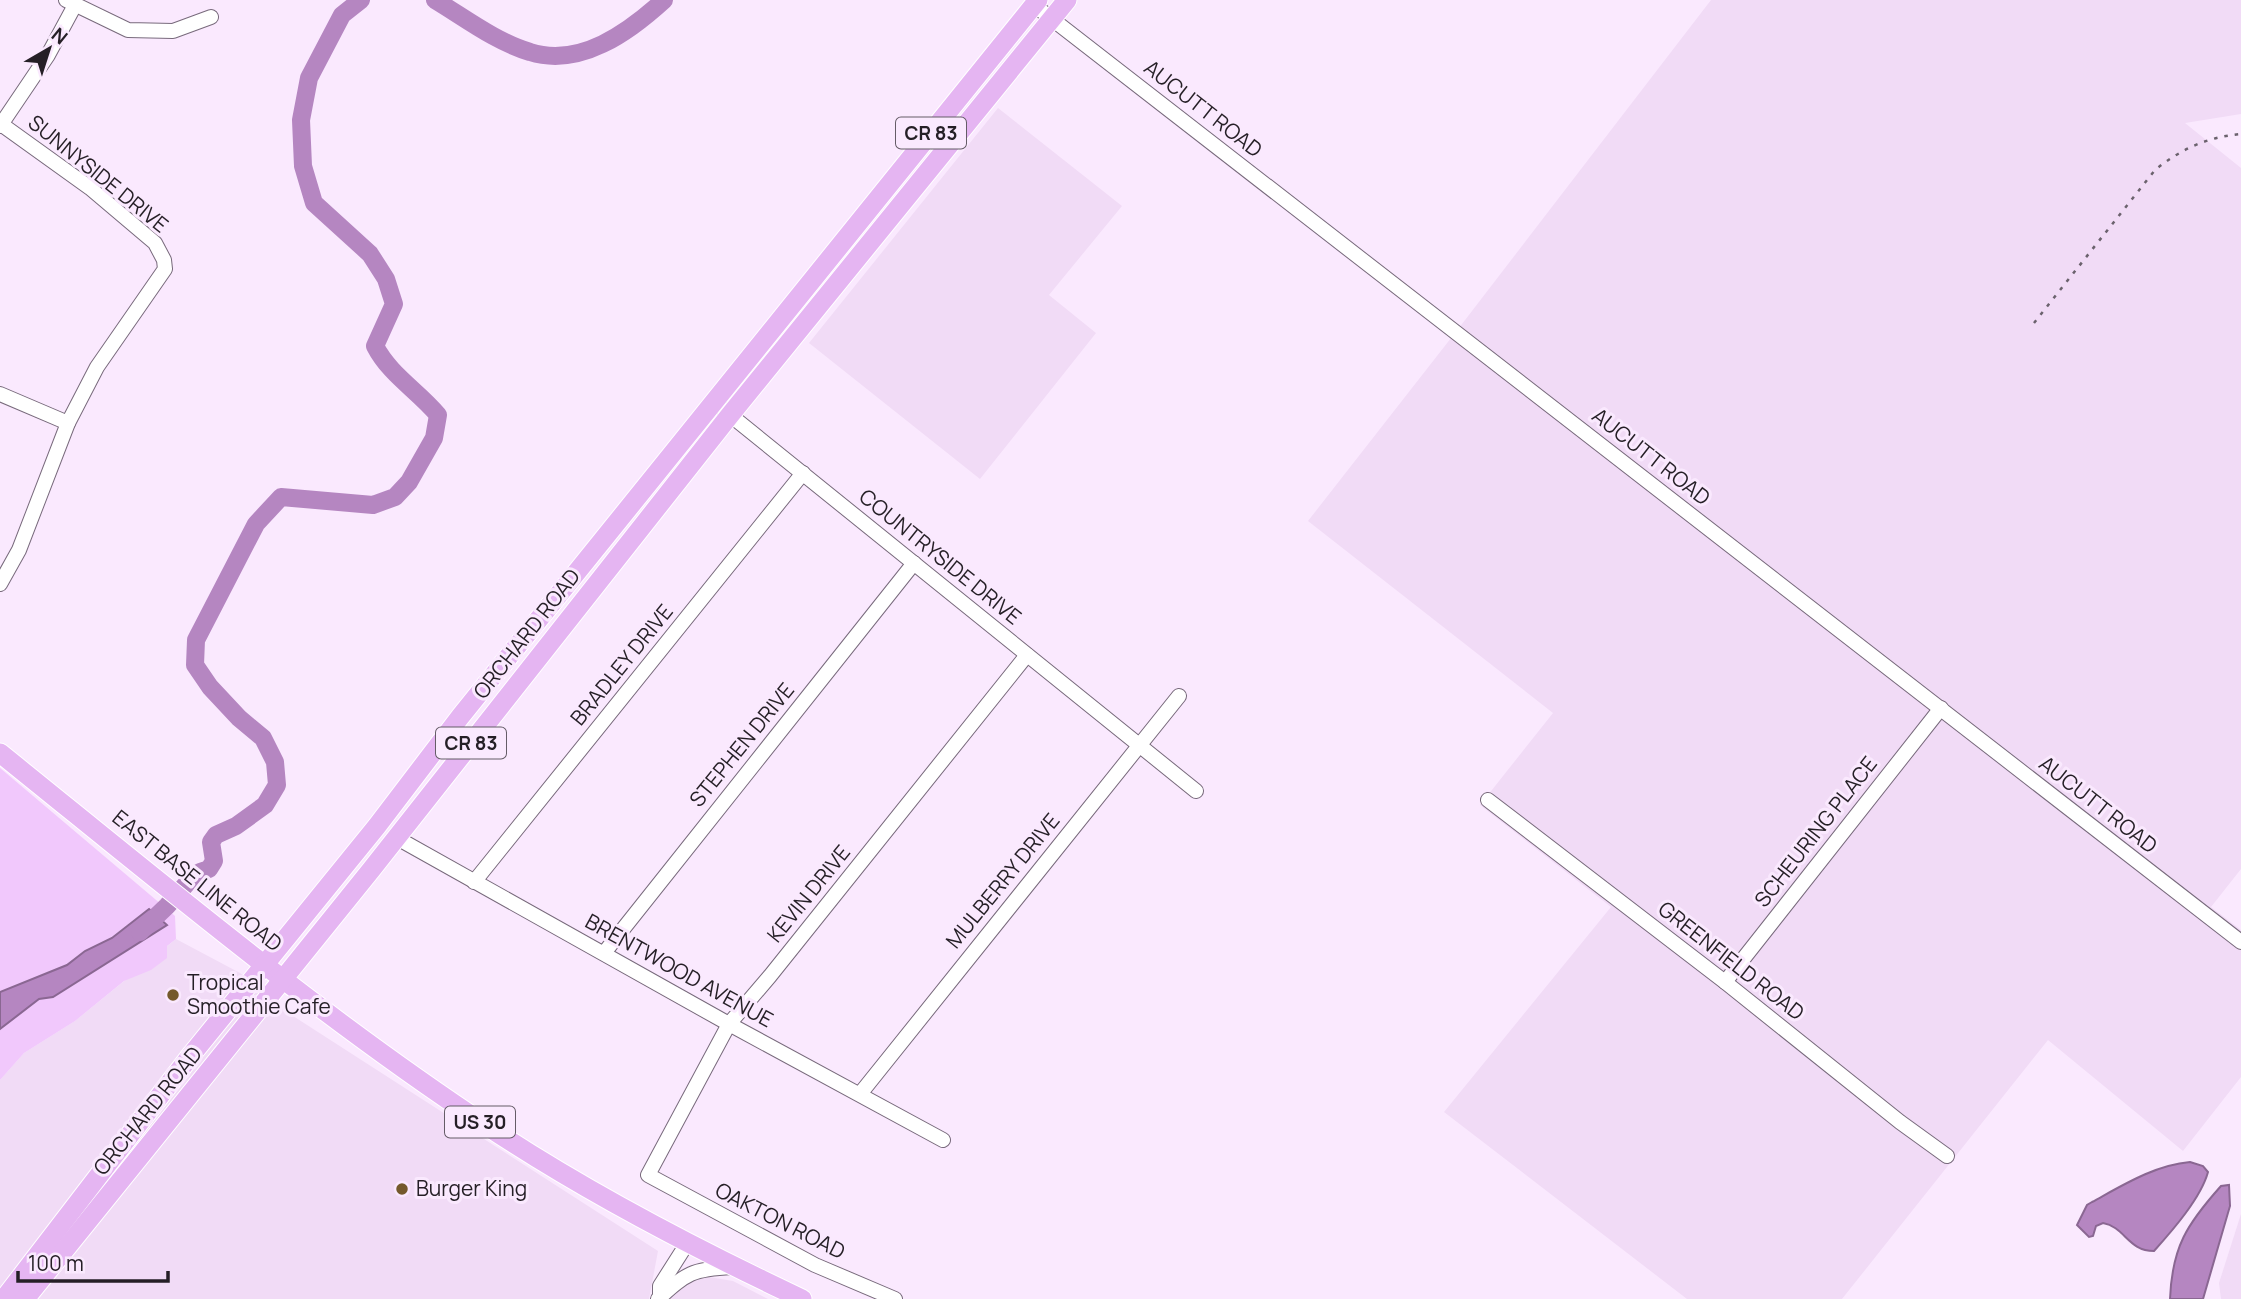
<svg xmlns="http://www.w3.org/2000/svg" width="2241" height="1299" font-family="Manrope,sans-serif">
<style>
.built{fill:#f1dbf6}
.green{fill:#f1c8fc}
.water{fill:#b586c1;stroke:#8a6792;stroke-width:2}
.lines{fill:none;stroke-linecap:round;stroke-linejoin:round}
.river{stroke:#b586c1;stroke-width:18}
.minor-casing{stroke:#786a7c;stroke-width:16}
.major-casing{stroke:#fff;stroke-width:21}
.minor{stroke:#fff;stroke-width:14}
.major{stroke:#e5b5f2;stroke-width:19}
.rail{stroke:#6b626d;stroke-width:2.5;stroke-dasharray:3.5 7;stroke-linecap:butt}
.poi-dot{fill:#74592c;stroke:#fae9fe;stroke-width:2.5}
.labels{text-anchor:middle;stroke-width:6;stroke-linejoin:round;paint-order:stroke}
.shield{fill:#fae9fe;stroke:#655c67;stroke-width:2}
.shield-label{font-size:19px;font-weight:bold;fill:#251f26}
.street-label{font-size:21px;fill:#251f26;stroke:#fae9fe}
.poi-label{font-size:21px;fill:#251f26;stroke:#fae9fe;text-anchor:start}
</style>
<rect width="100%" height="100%" fill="#fae9fe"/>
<g class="built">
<polygon points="1711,0 2241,0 2241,114 2185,123 2241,168 2241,869 2211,907 2241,930 2241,1077 2183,1151 2048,1040 1842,1299 1687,1299 1444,1112 1611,907 1480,805 1553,713 1308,521 1462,324"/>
<polygon points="998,108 1122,206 1049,295 1096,333 980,479 809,343"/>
<polygon points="176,939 240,973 290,1014 658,1251 649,1299 0,1299 0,1080 24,1053 75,1021"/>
<polygon points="2241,1214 2241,1299 2221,1299 2219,1283"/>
<polygon points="709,1277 733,1281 768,1299 669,1299 689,1282"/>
</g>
<polygon class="green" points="0,768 175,916 176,939 167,946 167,958 151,970 124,981 75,1021 24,1053 0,1080"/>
<g class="water">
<polygon points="149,909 167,925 53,997 39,999 0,1029 0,992 67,965 85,951 112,938"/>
<path d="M2190,1162L2203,1166L2208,1172C2201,1198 2172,1231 2154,1251C2128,1251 2125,1227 2103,1223L2096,1226L2093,1236L2089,1237L2077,1225L2087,1205L2092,1202C2123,1185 2155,1165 2190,1162Z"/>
<path d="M2229,1185L2230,1206L2203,1299H2170C2172,1247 2187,1224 2221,1186Z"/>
</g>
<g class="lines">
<g class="river">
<path d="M435,0C465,18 496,42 530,52C580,68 629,32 664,0"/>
<path d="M140,932L167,906L188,882L200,872L209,869L214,861L211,842L216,835L236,826L265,805L277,785L275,762L263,738L239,718L210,687L195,665L196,640L256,524L281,497L373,505L395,497L409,482L434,438L438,415C417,390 390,375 375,346L394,304L386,279L370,254L314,203L303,166L301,120L309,78L342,15L361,0"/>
</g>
<g class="minor-casing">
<g id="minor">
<polyline points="66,0 128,30 173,31 211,17"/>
<polyline points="1034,5 2241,942"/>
<polyline points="0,126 48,55 75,5"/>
<polyline points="0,394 68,423"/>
<polyline points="724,410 1196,791"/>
<polyline points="0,584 19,550 68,423 97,367 165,269 164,260 155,243 90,188 1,124"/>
<polyline points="1488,800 1725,982 1900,1122 1947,1156"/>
<polyline points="397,838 729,1024 943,1140"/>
<polyline points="474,882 803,473"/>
<polyline points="604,953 914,563"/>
<polyline points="1725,982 1941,708"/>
<polyline points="860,1094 1179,696"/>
<polyline points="660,1296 660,1286 688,1242"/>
<path d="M658,1299C687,1273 692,1269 732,1267"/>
<polyline points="895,1299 815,1265 648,1175 729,1024 770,976 1027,655"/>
</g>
</g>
<g class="major-casing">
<g id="major">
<path d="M0,753C159,881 316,1013 487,1126C586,1192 694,1248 802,1299"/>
<polyline points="4,1299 192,1054 377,826 460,717 1038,0"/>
<polyline points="25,1299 371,870 730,415 1067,0"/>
</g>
</g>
<use href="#minor" class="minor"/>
<use href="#major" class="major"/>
<path class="rail" d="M2034,323L2155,170C2181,149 2207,137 2241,134"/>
</g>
<g class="poi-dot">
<circle cx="173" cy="995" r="7"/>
<circle cx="402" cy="1189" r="7"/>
</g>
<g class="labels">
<g class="shield">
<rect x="896" y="117.5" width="70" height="31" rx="5"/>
<rect x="436" y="727.5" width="70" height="31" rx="5"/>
<rect x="445" y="1106.5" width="70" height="31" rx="5"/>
</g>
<g class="shield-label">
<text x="931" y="140">CR 83</text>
<text x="471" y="750">CR 83</text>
<text x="480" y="1129">US 30</text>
</g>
<g class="street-label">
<text transform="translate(1203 109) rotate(38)" y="7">AUCUTT ROAD</text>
<text transform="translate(98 174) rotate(39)" y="7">SUNNYSIDE DRIVE</text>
<text transform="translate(1651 457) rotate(38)" y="7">AUCUTT ROAD</text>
<text transform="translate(940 557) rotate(39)" y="7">COUNTRYSIDE DRIVE</text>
<text transform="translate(527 634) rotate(-52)" y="7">ORCHARD ROAD</text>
<text transform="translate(622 665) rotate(-51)" y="7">BRADLEY DRIVE</text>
<text transform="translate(742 745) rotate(-51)" y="7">STEPHEN DRIVE</text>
<text transform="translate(2098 805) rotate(38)" y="7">AUCUTT ROAD</text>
<text transform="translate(1816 832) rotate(-52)" y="7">SCHEURING PLACE</text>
<text transform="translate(197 881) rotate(39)" y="7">EAST BASE LINE ROAD</text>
<text transform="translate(1003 881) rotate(-51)" y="7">MULBERRY DRIVE</text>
<text transform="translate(809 894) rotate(-51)" y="7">KEVIN DRIVE</text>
<text transform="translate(1731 961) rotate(38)" y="7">GREENFIELD ROAD</text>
<text transform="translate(679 971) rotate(29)" y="7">BRENTWOOD AVENUE</text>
<text transform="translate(148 1111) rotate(-51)" y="7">ORCHARD ROAD</text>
<text transform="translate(780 1221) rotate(27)" y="7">OAKTON ROAD</text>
</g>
<g class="poi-label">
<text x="187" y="990">Tropical<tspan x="187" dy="24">Smoothie Cafe</tspan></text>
<text x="416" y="1196">Burger King</text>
</g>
</g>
<g transform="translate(49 49) rotate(39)" stroke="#fae9fe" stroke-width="5" paint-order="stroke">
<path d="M0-5L12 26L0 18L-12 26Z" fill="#251f26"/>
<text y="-10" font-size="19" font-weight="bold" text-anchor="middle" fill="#251f26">N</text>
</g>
<path d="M18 1271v10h150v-10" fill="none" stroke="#251f26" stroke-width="3.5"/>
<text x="28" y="1271" font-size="21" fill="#251f26" stroke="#fae9fe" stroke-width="5" paint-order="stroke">100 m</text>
</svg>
